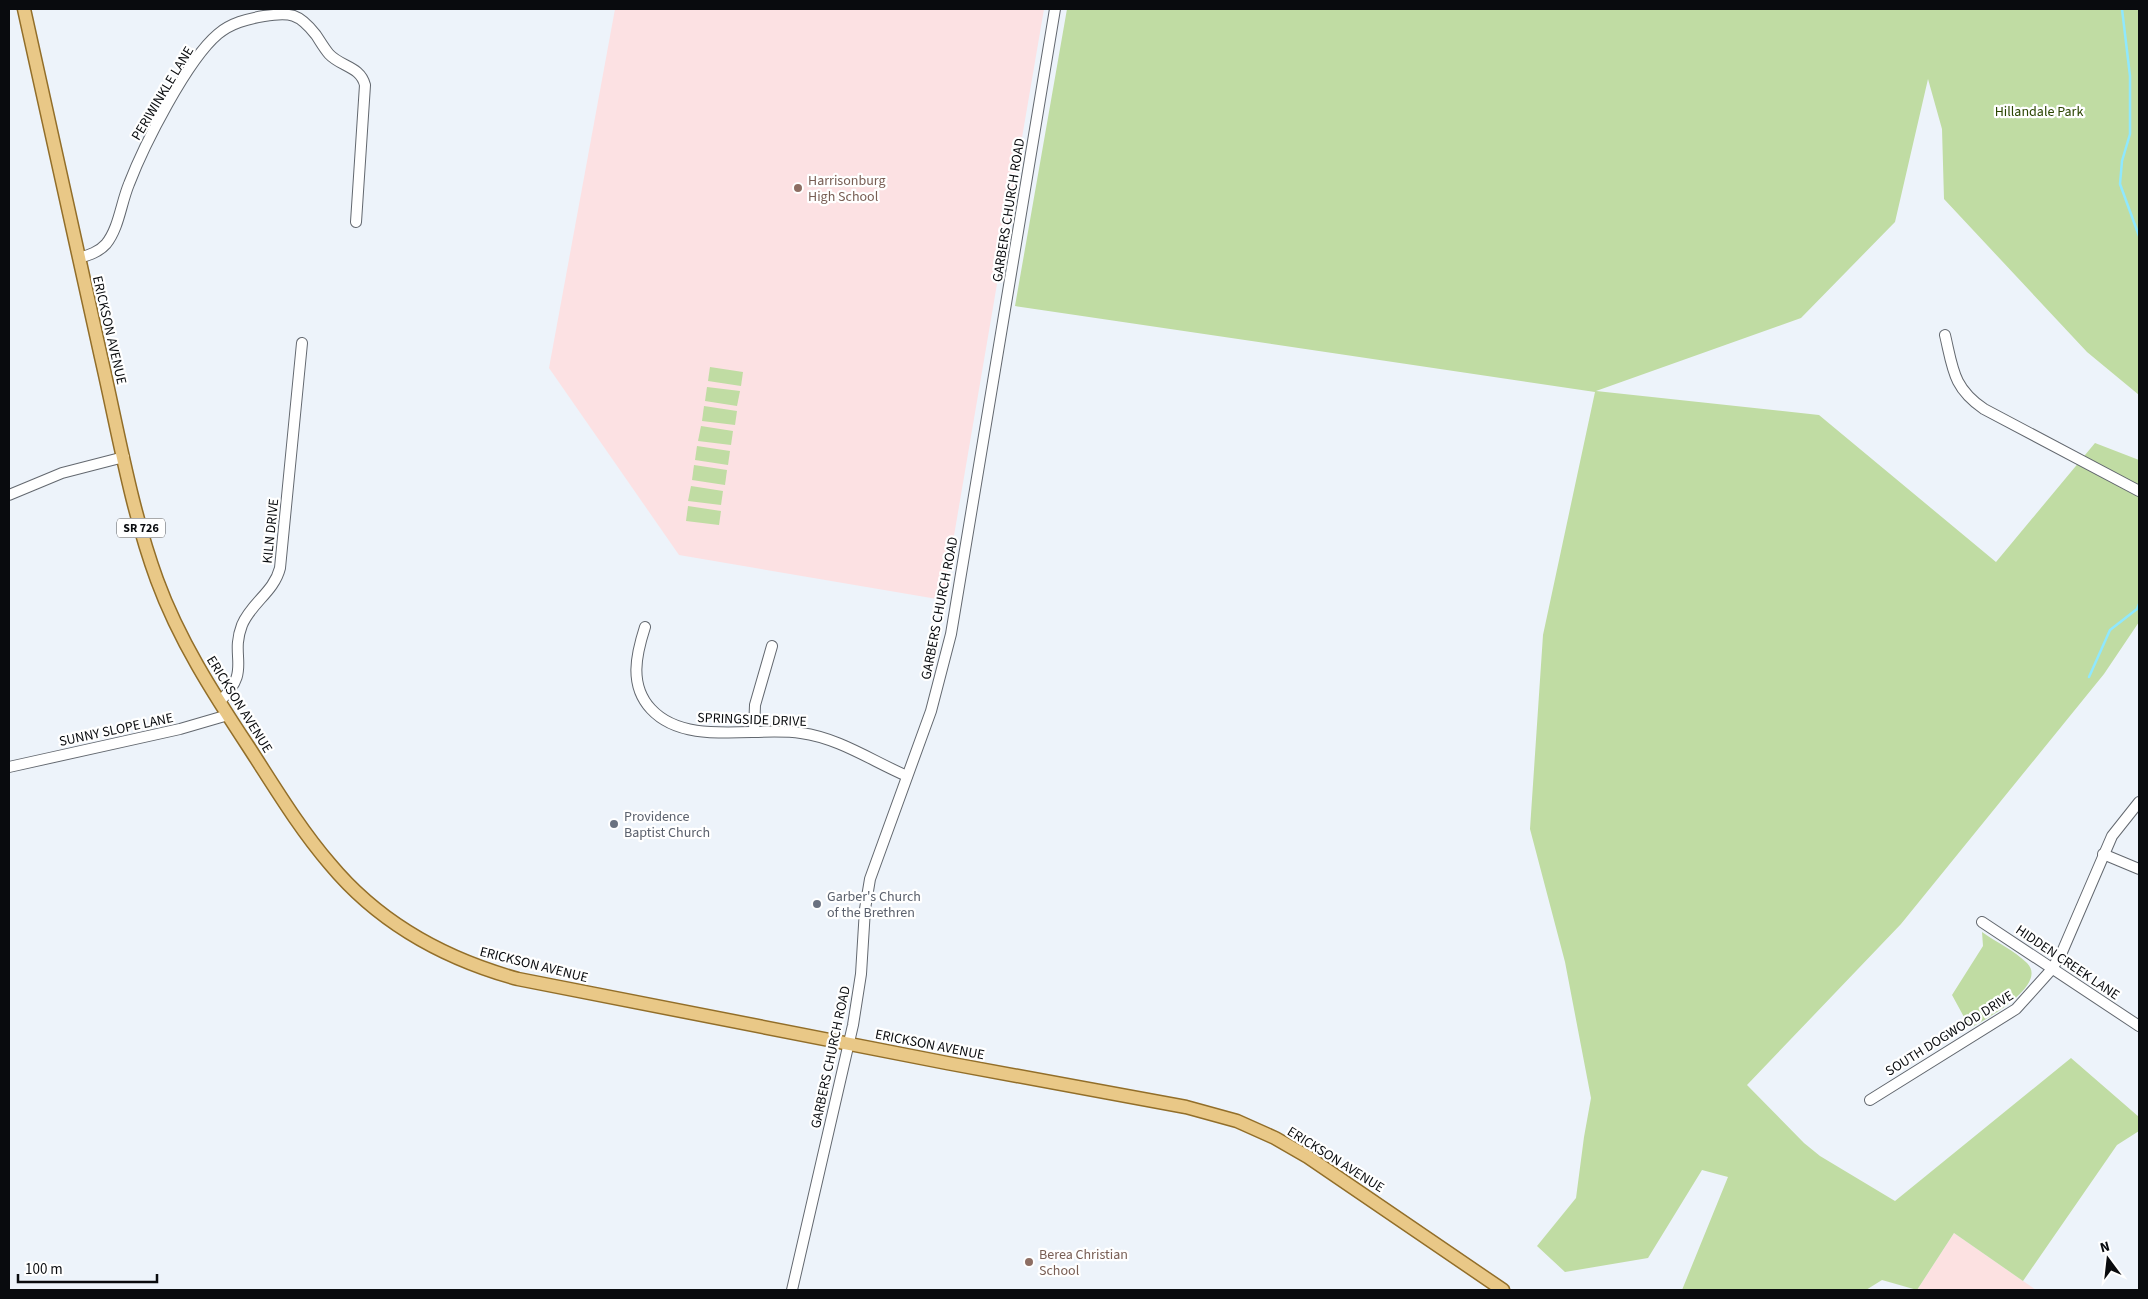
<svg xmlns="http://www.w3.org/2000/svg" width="2148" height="1299" font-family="'Source Sans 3',sans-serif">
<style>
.industrial{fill:#fce1e1}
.education{fill:#fce1e3}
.green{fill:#c0dca3}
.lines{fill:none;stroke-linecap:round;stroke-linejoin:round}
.stream{stroke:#8fe8fe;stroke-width:2.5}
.minor-casing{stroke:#63686f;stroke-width:12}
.major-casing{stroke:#926e29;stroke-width:15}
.minor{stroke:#fff;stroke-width:10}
.major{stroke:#e9c887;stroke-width:12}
.education-dot{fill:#8d6e63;stroke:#fff;stroke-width:2}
.worship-dot{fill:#6b7280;stroke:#fff;stroke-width:2}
.labels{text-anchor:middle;stroke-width:4.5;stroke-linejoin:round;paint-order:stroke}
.shield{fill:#fff;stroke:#535456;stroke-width:1}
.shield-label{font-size:12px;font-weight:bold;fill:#090b0e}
.street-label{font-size:14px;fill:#090b0e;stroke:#fff}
.park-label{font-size:14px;fill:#2a4400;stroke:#fff}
.education-label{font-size:14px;fill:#785e54;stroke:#fff;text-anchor:start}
.worship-label{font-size:14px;fill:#5b616d;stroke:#fff;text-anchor:start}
</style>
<rect width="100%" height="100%" fill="#edf3fa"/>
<polygon class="industrial" points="1954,1233 2036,1290 1917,1290"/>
<polygon class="education" points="615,9 1044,9 943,600 679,555 549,368"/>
<g class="green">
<polygon points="1067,9 2139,9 2139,395 2087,352 1944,199 1942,129 1928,79 1895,222 1801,318 1596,391 1819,415 1996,562 2095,443 2139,460 2139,622 2104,674 1901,924 1747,1085 1804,1143 1820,1156 1895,1201 2071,1058 2139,1117 2139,1131 2117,1145 2023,1281 1954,1233 1917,1290 1882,1280 1866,1290 1682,1290 1728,1177 1702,1170 1648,1258 1565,1272 1537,1246 1576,1198 1584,1137 1591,1098 1565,962 1530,829 1543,635 1595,392 1015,306"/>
<polygon points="710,367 743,372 741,386 708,381"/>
<polygon points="707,387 740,391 737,406 705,401"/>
<polygon points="704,406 737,411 735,425 702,421"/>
<polygon points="701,426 733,431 731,445 698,441"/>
<polygon points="697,446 730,451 728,465 695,460"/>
<polygon points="694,465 727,470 725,485 692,480"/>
<polygon points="691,486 723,491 721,505 688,501"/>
<polygon points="688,506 721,511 719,525 686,521"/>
<path d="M1982,932C1996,942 2015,951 2027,963C2049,985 1985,1020 1970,1028L1952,995L1983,946Z"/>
</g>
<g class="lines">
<g class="stream">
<polyline points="2122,9 2130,76 2130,134 2122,161 2120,184 2139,236"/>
<polyline points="2089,677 2110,630 2137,609 2139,604"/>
</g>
<g class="minor-casing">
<g id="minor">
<path d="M79,258C89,255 99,252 106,244C119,228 121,203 129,184C144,145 187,60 218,34C231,23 247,19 264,16C290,12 299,13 316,35C320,41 324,48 329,54C341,67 360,66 365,85L356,222"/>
<path d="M1945,335C1953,369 1953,388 1984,409L2139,491"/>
<polyline points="9,495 62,473 124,457"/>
<path d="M645,627C636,655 629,685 651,709C686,747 755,726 801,733C839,738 872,761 907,776"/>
<path d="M219,702C253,670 229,659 242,625C251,603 274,592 280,568L302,343"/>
<polyline points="754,731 755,705 772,646"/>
<polyline points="9,767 180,729 228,715"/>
<polyline points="2103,854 2139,869"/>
<polyline points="1982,922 2139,1026"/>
<polyline points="1870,1100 2016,1009 2052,969 2062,952 2112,836 2139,802"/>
<polyline points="792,1290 853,1025 861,974 865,909 870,879 931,711 951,634 1055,9"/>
</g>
</g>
<g class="major-casing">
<path id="major" d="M24,9C50,125 75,241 101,357C118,431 131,509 157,580C179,640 213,693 248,746C274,786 299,828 330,864C379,923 445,959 518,979L947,1063L1186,1107L1237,1121L1275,1138L1308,1157L1503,1290"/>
</g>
<use href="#minor" class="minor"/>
<use href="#major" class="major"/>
</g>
<g class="education-dot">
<circle cx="798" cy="188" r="5"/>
<circle cx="1029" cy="1262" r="5"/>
</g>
<g class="worship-dot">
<circle cx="614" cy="824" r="5"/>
<circle cx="817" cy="904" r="5"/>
</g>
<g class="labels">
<rect class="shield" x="117" y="518.5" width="48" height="19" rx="4"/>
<g class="shield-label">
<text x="141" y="532">SR 726</text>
</g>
<g class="street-label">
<text transform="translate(162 93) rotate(-59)" y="5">PERIWINKLE LANE</text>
<text transform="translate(1008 210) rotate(-81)" y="5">GARBERS CHURCH ROAD</text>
<text transform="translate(110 330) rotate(77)" y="5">ERICKSON AVENUE</text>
<text transform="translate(270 531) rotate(-84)" y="5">KILN DRIVE</text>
<text transform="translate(939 608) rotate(-79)" y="5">GARBERS CHURCH ROAD</text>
<text transform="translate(240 704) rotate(58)" y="5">ERICKSON AVENUE</text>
<text transform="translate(752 719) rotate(2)" y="5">SPRINGSIDE DRIVE</text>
<text transform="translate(116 729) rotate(-12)" y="5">SUNNY SLOPE LANE</text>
<text transform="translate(2068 962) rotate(34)" y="5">HIDDEN CREEK LANE</text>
<text transform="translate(534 964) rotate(14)" y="5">ERICKSON AVENUE</text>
<text transform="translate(1949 1033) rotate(-32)" y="5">SOUTH DOGWOOD DRIVE</text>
<text transform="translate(930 1044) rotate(11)" y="5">ERICKSON AVENUE</text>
<text transform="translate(830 1057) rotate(-78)" y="5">GARBERS CHURCH ROAD</text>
<text transform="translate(1336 1159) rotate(32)" y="5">ERICKSON AVENUE</text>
</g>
<g class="park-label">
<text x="2039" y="116">Hillandale Park</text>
</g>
<g class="education-label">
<text x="808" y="185">Harrisonburg<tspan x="808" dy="16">High School</tspan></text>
<text x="1039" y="1259">Berea Christian<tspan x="1039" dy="16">School</tspan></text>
</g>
<g class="worship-label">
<text x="624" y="821">Providence<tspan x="624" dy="16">Baptist Church</tspan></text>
<text x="827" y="901">Garber's Church<tspan x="827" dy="16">of the Brethren</tspan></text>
</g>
</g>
<rect width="2148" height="1299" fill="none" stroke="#090b0e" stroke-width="20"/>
<g transform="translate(2108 1259) rotate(345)" stroke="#ffffff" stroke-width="4" paint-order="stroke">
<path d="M0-4L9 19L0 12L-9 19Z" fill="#090b0e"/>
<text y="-8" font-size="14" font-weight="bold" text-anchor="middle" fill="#090b0e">N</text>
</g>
<path d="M18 1274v8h139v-8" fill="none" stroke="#090b0e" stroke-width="2.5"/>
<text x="25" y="1274" font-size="15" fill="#090b0e" stroke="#ffffff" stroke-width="4" paint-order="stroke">100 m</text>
</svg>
